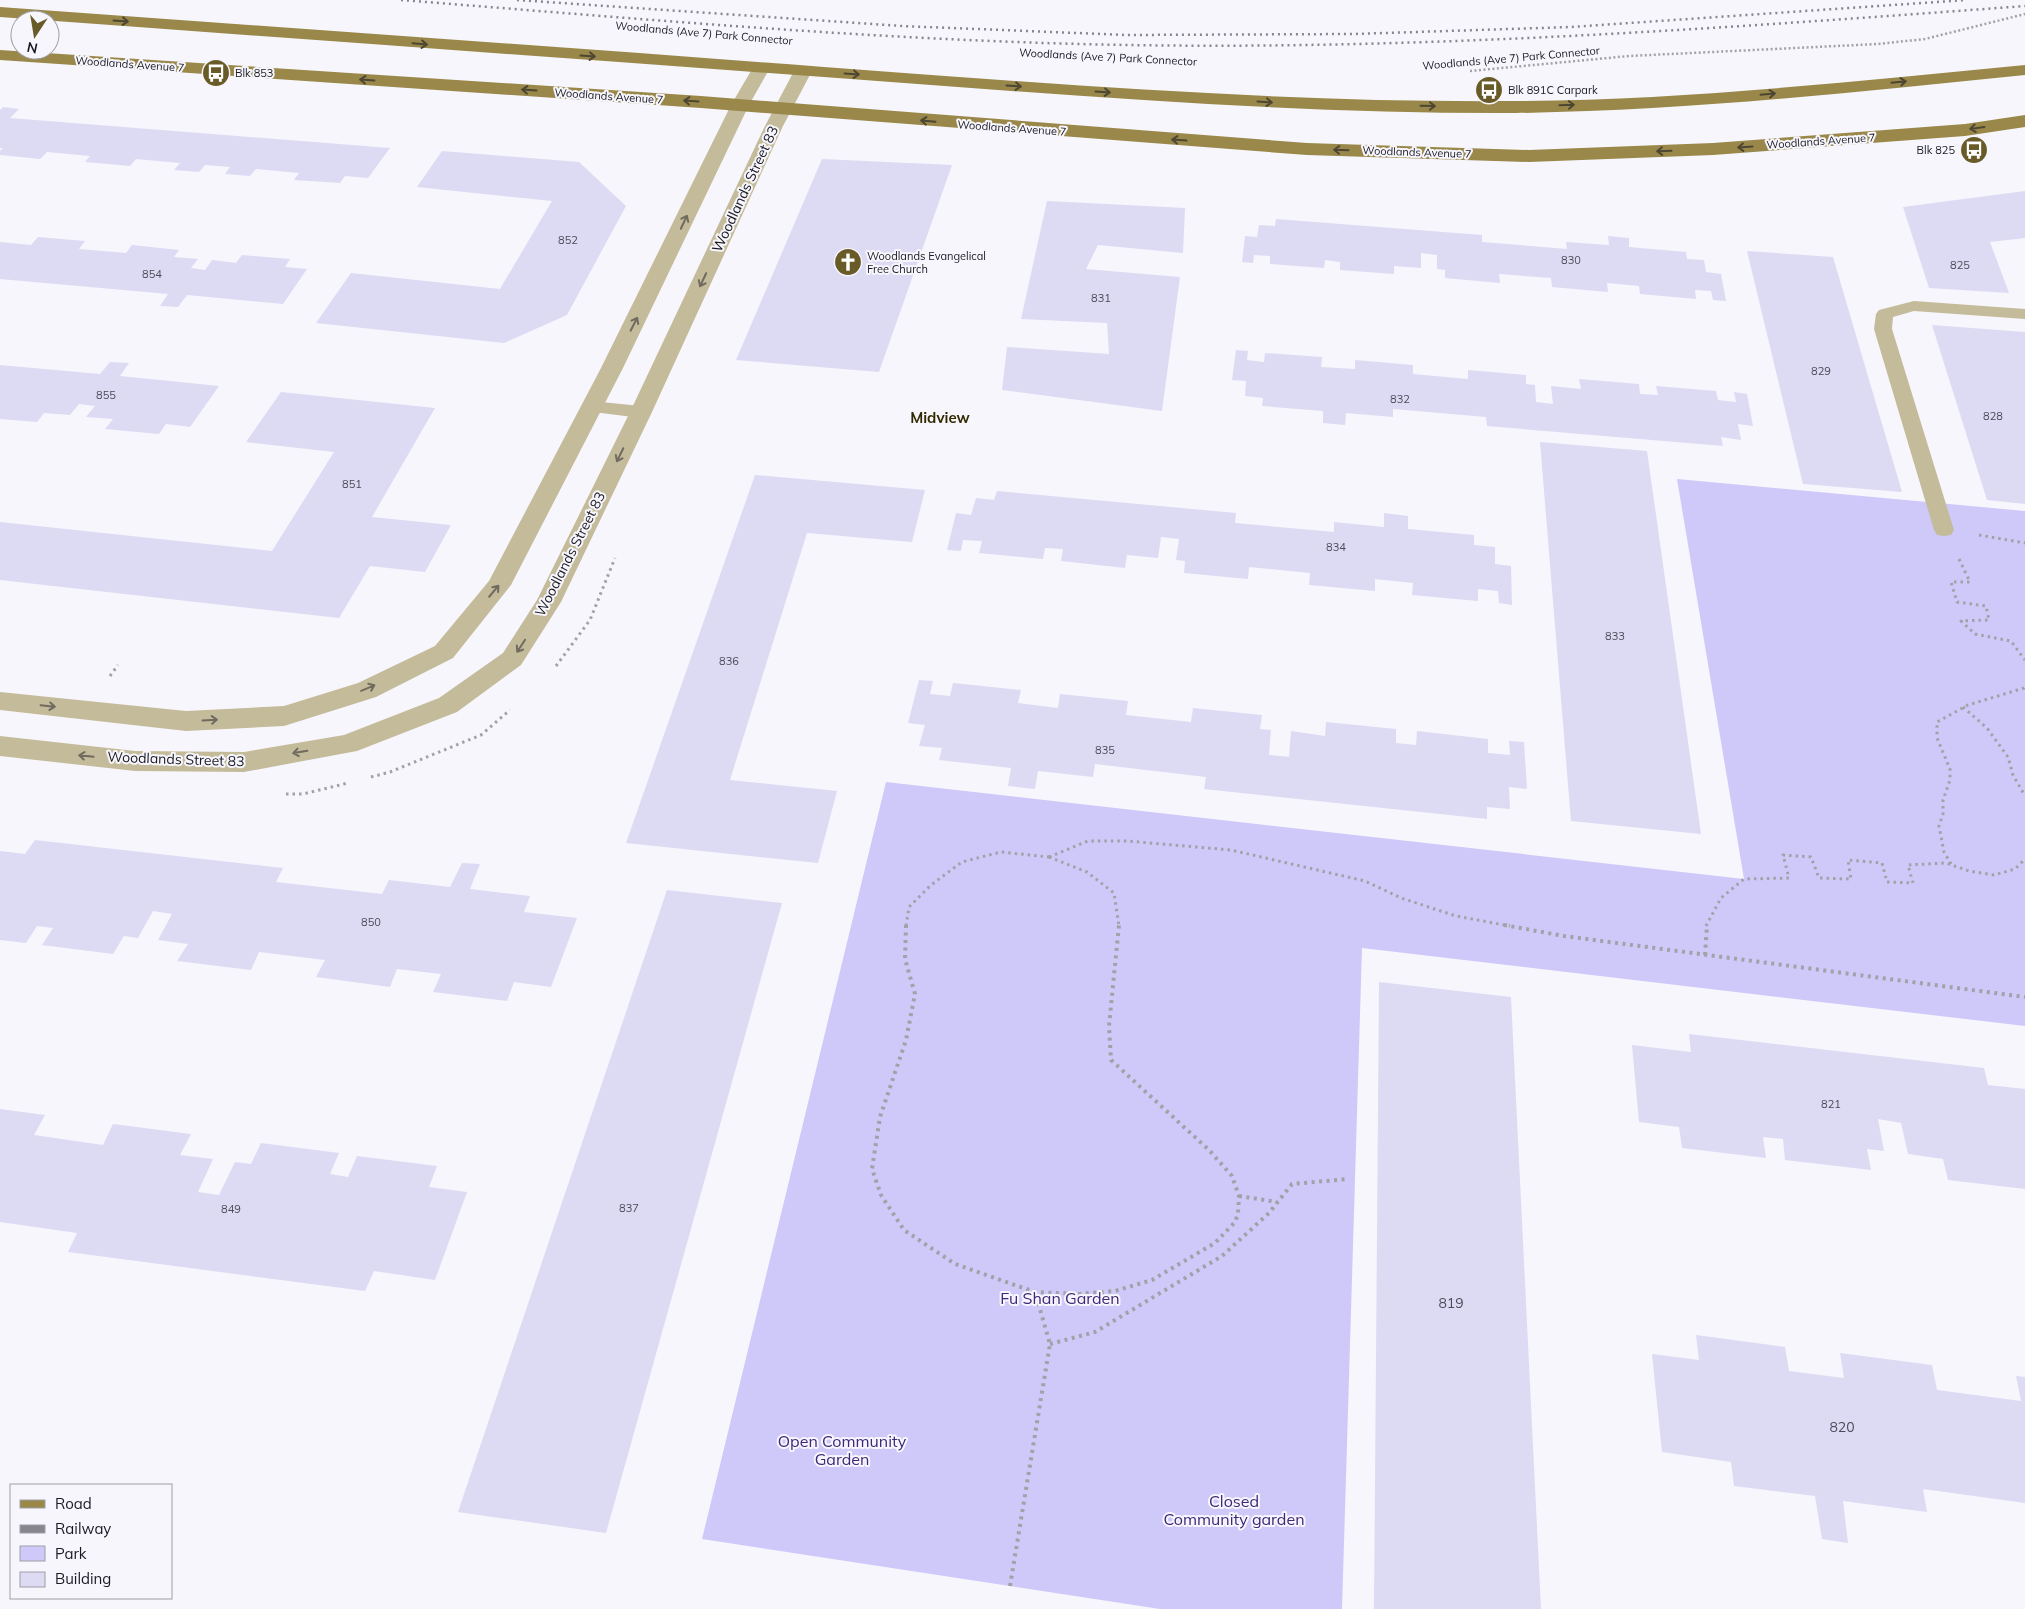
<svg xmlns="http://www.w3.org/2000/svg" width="2025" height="1609" font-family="Mulish,sans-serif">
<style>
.green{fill:#cfc9fa}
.building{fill:#dddaf4}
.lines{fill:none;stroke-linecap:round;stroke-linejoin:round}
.path-far2{stroke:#a2a1a8;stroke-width:2.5;stroke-dasharray:2 2.5;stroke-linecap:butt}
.path-far1{stroke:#a2a1a8;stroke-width:3;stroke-dasharray:2.5 4;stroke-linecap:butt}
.path{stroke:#a2a1a8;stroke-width:4;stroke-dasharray:3 4.5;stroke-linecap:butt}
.lane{fill:#c4bb9b;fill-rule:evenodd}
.street{fill:#c4bb9b;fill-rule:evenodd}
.primary{fill:#998849;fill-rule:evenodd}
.rail{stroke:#87868e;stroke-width:2.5;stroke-dasharray:2 4;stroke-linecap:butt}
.oneway{stroke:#4d4632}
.oneway2{stroke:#706a5f}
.labels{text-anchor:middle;stroke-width:4;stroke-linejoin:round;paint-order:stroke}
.far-street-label{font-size:11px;fill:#1b1a23;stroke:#f7f6fc}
.far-poi-label{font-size:11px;fill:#1b1a23;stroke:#f7f6fc;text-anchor:start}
.number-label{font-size:11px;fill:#4c4a57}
.street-label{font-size:14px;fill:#1b1a23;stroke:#f7f6fc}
.near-number-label{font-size:14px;fill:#4c4a57}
.neighbourhood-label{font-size:15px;font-weight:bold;fill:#332900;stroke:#f7f6fc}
.near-park-label{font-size:16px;fill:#3e2879;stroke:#f7f6fc}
</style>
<rect width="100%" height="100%" fill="#f7f6fc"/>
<polygon class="green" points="1677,479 2025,511 2025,1026 1362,948 1342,1609 1160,1609 702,1539 886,782 1744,879"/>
<g class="building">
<polygon points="3,107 19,109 10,118 390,148 368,178 345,176 340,183 294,180 299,173 256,169 250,176 225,174 230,167 205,165 199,172 174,170 180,163 136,159 130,166 85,162 90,156 47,152 40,159 0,155 0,151 3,148 0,148 0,110"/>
<polygon points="442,151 579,162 626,206 567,315 504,343 316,323 351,273 500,289 552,201 417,187"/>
<polygon points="822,159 952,165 879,372 736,360"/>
<polygon points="2025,191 2025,238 1990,242 2009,293 1929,288 1903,207"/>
<polygon points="1047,201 1185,208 1183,253 1098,245 1086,269 1180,277 1162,411 1002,390 1007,347 1109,354 1107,323 1021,319"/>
<polygon points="1276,219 1482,235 1482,242 1567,249 1566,242 1609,245 1608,236 1629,238 1629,247 1686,252 1687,259 1704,260 1706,272 1721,274 1726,301 1713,300 1711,291 1695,290 1696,299 1640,294 1639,286 1607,283 1608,292 1552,287 1551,278 1499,274 1500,283 1445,278 1445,270 1437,269 1437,255 1421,253 1421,268 1394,266 1394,274 1340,270 1340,262 1325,260 1324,268 1270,264 1270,256 1254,255 1253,263 1242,262 1245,236 1257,237 1259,225 1275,226"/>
<polygon points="38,237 85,241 79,249 126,253 132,245 179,250 174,257 198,259 191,268 205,270 212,260 236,263 242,255 290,259 285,267 307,269 283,304 187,295 178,307 160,306 168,294 0,279 0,242 31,245"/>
<polygon points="1747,251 1833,257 1902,492 1803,484"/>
<polygon points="1932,325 2025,332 2025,504 1987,500"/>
<polygon points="1236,350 1248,351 1247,360 1264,362 1265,353 1322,357 1321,367 1355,369 1355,360 1413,365 1413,374 1468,379 1468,370 1526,375 1526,384 1535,385 1536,402 1553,404 1551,386 1581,389 1579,379 1639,384 1640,394 1658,395 1656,386 1716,391 1718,400 1736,402 1734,392 1747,394 1753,426 1738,424 1741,440 1721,437 1723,446 1487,426 1486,417 1393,409 1393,417 1346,413 1345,425 1323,423 1323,411 1262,406 1263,398 1245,396 1246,381 1232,380"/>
<polygon points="110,362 129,363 120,376 219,386 190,427 166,424 159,434 105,429 113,419 86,417 95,406 79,404 70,415 44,413 37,422 0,419 0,365 100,374"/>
<polygon points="281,392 435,408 372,517 451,525 425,572 370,566 339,618 0,580 0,522 272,551 334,452 246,442"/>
<polygon points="1540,442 1647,451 1701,834 1571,821"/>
<polygon points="755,475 925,490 912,542 807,533 730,780 837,791 818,863 626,843"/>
<polygon points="997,491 1236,513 1235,523 1334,532 1334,522 1384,527 1384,513 1408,516 1408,529 1474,535 1474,545 1495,547 1495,564 1511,566 1512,605 1499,603 1498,591 1478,589 1478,601 1412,595 1413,583 1375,579 1375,591 1309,585 1310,573 1249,567 1248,579 1184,573 1185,561 1176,560 1179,539 1161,537 1158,558 1127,555 1125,568 1061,561 1063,549 1045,548 1043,559 979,553 982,541 963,540 961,551 947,550 956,513 971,515 976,498 994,500"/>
<polygon points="919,680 933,681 930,694 950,696 953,683 1021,690 1018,703 1058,708 1060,694 1128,701 1126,715 1191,722 1193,708 1262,715 1260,729 1271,730 1269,755 1289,757 1291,731 1325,736 1326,722 1396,729 1396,743 1416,745 1417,731 1488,739 1488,753 1510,755 1509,741 1524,742 1527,789 1509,787 1510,809 1487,807 1487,819 1204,789 1206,777 1095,764 1093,777 1038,771 1035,789 1008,786 1011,768 939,760 942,748 919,746 925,725 908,723"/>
<polygon points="35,840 283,868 276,882 382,894 389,880 450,887 462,863 480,864 470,889 530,896 524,912 577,918 551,987 514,982 507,1001 433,992 441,974 397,969 390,987 316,977 325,960 259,952 251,970 177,961 188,944 158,940 172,914 153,911 138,938 124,936 113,954 42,945 53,928 37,926 26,943 0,940 0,851 25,854"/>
<polygon points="667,890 782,903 606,1533 458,1512"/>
<polygon points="1379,982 1511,997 1541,1609 1374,1609"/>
<polygon points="1689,1034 1984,1068 1988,1085 2025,1089 2025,1189 1948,1180 1943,1159 1908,1154 1901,1123 1878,1119 1884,1151 1867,1149 1871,1170 1785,1160 1783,1139 1763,1137 1766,1158 1682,1148 1679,1127 1639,1122 1632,1045 1691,1052"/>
<polygon points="0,1109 45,1115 34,1135 103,1145 113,1124 191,1134 180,1155 213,1159 198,1192 219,1195 235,1162 251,1164 261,1143 339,1153 330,1174 348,1177 357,1156 437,1166 429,1187 467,1192 435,1280 374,1271 365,1291 68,1252 77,1233 0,1222"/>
<polygon points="1696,1335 1785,1347 1789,1371 1844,1378 1840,1353 1932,1365 1937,1390 2021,1401 2016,1376 2025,1377 2025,1503 1923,1489 1927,1512 1843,1501 1848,1543 1822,1539 1815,1496 1734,1486 1731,1462 1662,1452 1652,1354 1699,1360"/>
</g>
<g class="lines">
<polyline class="path-far2" points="1470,71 1629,56 1878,44 1925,39 2025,14"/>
<g class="path-far1">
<polyline points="1979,535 2025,543"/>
<polyline points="1959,559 1970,582 1951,582 1957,602 1986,606 1989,620 1961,621 1975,634 2011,641 2025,660"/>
<polyline points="556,666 590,620 615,558"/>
<polyline points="110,676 118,665"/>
<polyline points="1963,707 1987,728 2008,757 2013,775 2025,796"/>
<polyline points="371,777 390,772 481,735 510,710"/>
<polyline points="286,794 303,794 348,783"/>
<polyline points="1049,857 1087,872 1114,893 1119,926"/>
<polyline points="1049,857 1088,841 1127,841 1231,850 1365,881 1401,898 1456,916 1510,926"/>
<polyline points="1951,864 1944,852 1939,826 1943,814 1943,800 1950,780 1950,769 1937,738 1937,722 1968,705 2024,688 2025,685"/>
<polyline points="906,926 909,907 931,885 962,862 1001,852 1049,857"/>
<polyline points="1706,926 1721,898 1744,879 1789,878 1783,855 1811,857 1819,878 1851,879 1848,860 1882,863 1887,882 1913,883 1908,865 1946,863 1969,871 1994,875 2015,869 2025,859"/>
</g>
<g class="path">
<polyline points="906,925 905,959 915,994 906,1040 880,1117 872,1169 881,1195 904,1230 955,1264 1035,1292 1077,1294 1115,1291 1152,1280 1215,1243 1235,1222 1238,1214 1239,1196 1232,1176 1209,1150 1111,1060 1109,1026 1119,925"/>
<polyline points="1504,925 1564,936 2025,997"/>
<polyline points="1705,955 1707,925"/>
<polyline points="1239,1196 1277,1202"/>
<polyline points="1050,1344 1095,1332 1222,1256 1269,1213 1292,1184 1348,1179"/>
<polyline points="1010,1586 1050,1344 1035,1292"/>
</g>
<g class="lane">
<polygon points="1914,301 2025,309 2025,319 1914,311 1893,317 1892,329 1954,530 1951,535 1944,536 1937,535 1934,530 1874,329 1876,314 1879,310"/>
<polygon points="591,401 641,406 647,408 650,412 647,416 641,418 585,411 582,407 585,403"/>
</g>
<g class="street">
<polygon points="761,63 767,64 770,68 749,105 623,368 511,585 453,658 376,697 284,726 186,731 0,710 0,692 186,711 284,706 358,683 435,646 489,581 601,368 731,105 755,64"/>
<polygon points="803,66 809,67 812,71 783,126 652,412 561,602 521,665 457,712 357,751 244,772 135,771 0,756 0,736 135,751 244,752 344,735 439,698 503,653 537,600 630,412 765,126 794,71 797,67"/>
</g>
<g class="primary">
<path d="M0,7C275,27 549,46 824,67C1055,84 1285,103 1517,101C1687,100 1856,81 2025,65V75C1856,92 1686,111 1516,113C1285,114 1054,94 824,77C549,57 273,37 0,17Z"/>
<polygon points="0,50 701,96 1307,143 1529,150 1713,143 1965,124 2025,115 2025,127 1965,136 1713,155 1529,162 1307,155 701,108 0,60"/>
</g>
<g class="rail">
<path d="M401,0C643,19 884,41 1127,45C1427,50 1726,28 2025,6"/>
<polyline points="517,0 902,26 1127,35 1354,34 1571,27 1966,0"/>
</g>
</g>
<defs><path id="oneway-shaft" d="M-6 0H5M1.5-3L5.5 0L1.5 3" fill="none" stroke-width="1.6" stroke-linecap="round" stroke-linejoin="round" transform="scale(1.25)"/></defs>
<g class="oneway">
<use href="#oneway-shaft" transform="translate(121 21) rotate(4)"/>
<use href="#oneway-shaft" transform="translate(420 44) rotate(5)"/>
<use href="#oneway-shaft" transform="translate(588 56) rotate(4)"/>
<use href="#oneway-shaft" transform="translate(852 74) rotate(4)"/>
<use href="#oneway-shaft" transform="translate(367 80) rotate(-176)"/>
<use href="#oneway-shaft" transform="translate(1899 82) rotate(-6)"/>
<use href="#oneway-shaft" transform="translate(1014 86) rotate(4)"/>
<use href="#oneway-shaft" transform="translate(529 90) rotate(-176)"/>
<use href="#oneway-shaft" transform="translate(1103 92) rotate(4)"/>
<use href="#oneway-shaft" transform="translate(1768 94) rotate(-5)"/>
<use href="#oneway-shaft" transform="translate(691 101) rotate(-176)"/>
<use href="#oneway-shaft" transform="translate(1265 102) rotate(4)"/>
<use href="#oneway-shaft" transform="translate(1567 105) rotate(-2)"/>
<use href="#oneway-shaft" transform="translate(1428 106) rotate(1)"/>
<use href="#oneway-shaft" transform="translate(928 121) rotate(-175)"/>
<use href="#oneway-shaft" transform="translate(1977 128) rotate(172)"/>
<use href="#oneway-shaft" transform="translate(1179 140) rotate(-176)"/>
<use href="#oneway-shaft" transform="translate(1745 147) rotate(176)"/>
<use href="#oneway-shaft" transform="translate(1341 150) rotate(-178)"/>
<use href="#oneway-shaft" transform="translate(1664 151) rotate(178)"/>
</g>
<g class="oneway2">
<use href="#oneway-shaft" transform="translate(684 222) rotate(-65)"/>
<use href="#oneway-shaft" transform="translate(703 280) rotate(115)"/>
<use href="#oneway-shaft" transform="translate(634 324) rotate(-63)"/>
<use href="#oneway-shaft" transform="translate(620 455) rotate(116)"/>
<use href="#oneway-shaft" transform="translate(494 591) rotate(-50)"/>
<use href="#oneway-shaft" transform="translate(521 646) rotate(123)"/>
<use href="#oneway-shaft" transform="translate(368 688) rotate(-23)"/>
<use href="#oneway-shaft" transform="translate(48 706) rotate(6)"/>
<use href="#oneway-shaft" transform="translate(210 720) rotate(-3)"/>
<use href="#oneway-shaft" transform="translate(300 752) rotate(170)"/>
<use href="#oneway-shaft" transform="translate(86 756) rotate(-174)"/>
</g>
<defs>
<g id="bus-disc" transform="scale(1.4375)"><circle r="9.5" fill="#695b28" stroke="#f7f6fc"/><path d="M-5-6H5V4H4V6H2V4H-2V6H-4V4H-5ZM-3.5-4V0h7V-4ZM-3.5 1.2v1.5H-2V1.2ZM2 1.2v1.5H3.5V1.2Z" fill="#fff"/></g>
<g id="church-disc" transform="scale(1.4375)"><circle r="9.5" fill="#695b28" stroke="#f7f6fc"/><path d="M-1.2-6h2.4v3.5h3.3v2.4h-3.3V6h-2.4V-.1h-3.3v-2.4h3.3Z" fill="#fff"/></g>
</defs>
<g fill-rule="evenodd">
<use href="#bus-disc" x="216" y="73"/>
<use href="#bus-disc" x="1489" y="90"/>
<use href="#bus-disc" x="1974" y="150"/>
<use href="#church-disc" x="848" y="262"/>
</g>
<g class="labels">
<g class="far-street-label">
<text transform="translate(704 33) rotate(5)" y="4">Woodlands (Ave 7) Park Connector</text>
<text transform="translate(1108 57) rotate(3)" y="4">Woodlands (Ave 7) Park Connector</text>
<text transform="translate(1511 58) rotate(-5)" y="4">Woodlands (Ave 7) Park Connector</text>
<text transform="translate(130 64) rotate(4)" y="4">Woodlands Avenue 7</text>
<text transform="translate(609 96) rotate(4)" y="4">Woodlands Avenue 7</text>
<text transform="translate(1012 128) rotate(4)" y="4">Woodlands Avenue 7</text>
<text transform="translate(1821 141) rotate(-4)" y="4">Woodlands Avenue 7</text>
<text transform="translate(1417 152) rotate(2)" y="4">Woodlands Avenue 7</text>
</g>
<g class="far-poi-label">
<text x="235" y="77">Blk 853</text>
<text x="1508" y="94">Blk 891C Carpark</text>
<text x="1955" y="154" text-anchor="end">Blk 825</text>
<text x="867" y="260">Woodlands Evangelical<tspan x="867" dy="13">Free Church</tspan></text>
</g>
<g class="number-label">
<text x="568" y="244">852</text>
<text x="1571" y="264">830</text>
<text x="1960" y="269">825</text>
<text x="152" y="278">854</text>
<text x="1101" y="302">831</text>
<text x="1821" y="375">829</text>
<text x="106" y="399">855</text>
<text x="1400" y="403">832</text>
<text x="1993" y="420">828</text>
<text x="352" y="488">851</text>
<text x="1336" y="551">834</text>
<text x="1615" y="640">833</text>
<text x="729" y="665">836</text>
<text x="1105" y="754">835</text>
<text x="371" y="926">850</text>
<text x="1831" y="1108">821</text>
<text x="629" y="1212">837</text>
<text x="231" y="1213">849</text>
</g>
<g class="street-label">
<text transform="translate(745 189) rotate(-65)" y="5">Woodlands Street 83</text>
<text transform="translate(570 554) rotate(-63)" y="5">Woodlands Street 83</text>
<text transform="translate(176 759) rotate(2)" y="5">Woodlands Street 83</text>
</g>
<g class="near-number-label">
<text x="1451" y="1308">819</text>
<text x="1842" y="1432">820</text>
</g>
<g class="neighbourhood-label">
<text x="940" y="423">Midview</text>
</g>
<g class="near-park-label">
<text x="1060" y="1304">Fu Shan Garden</text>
<text x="842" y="1447">Open Community<tspan x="842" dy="18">Garden</tspan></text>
<text x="1234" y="1507">Closed<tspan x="1234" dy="18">Community garden</tspan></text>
</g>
</g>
<rect x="10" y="1484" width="162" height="115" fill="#f7f6fc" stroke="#9f9ea5"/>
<rect x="20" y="1500" width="25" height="8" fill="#998849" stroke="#9f9ea5"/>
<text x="55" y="1509" font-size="15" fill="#1b1a23">Road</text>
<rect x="20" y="1525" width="25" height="8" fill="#87868e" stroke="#9f9ea5"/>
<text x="55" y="1534" font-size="15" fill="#1b1a23">Railway</text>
<rect x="20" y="1546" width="25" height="15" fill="#cfc9fa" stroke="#9f9ea5"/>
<text x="55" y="1559" font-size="15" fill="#1b1a23">Park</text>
<rect x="20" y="1572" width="25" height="15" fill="#dddaf4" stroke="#9f9ea5"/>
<text x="55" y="1584" font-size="15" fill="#1b1a23">Building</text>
<g transform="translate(35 35) rotate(192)"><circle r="24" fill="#f7f6fc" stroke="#9f9ea5"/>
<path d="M0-4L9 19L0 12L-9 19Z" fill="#695b28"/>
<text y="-8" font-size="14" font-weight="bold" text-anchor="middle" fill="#1b1a23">N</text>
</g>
</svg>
